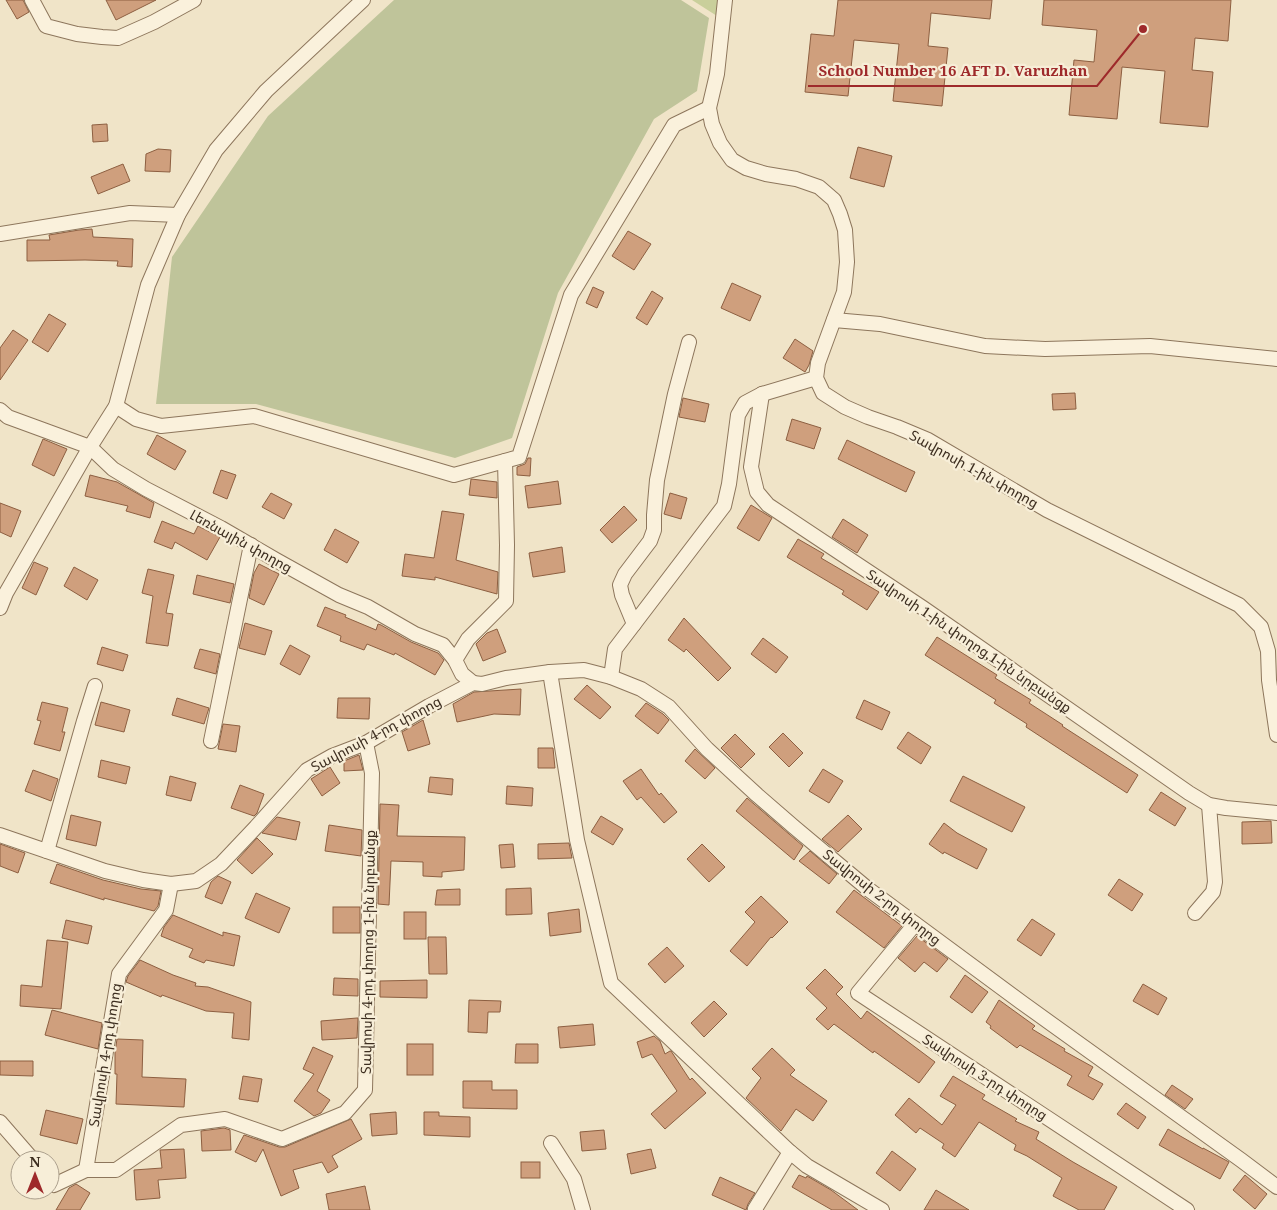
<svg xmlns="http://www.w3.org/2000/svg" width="1277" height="1210" font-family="'Noto Serif','Noto Sans Armenian',serif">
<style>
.green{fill:#c9cf9b}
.cemetery{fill:#bfc49a}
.building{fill:#cf9f7d;stroke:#8d5f41}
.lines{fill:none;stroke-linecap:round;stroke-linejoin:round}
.minor-casing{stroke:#8d765c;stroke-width:16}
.minor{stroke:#faf1dc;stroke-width:14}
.labels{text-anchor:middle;stroke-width:4.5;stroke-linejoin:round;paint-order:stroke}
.street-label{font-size:14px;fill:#3d2e20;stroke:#f7eed8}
.leader{fill:none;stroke:#9e2a2b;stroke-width:2}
.callout-dot{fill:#9e2a2b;stroke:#f7eed8;stroke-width:2}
.callout-label{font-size:15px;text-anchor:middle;font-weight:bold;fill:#9e2a2b;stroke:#f7eed8;stroke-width:4.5;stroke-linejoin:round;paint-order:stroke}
</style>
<rect width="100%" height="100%" fill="#f0e4c8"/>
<polygon class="green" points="692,0 719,0 717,16"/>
<polygon class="cemetery" points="394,0 681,0 709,18 697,91 654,119 558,293 512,438 455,458 256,404 156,404 172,257 268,116"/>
<g class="building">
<polygon points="6,0 23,0 29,12 17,19"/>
<polygon points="106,0 156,0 116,20"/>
<polygon points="838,0 992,0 990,19 931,13 928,46 948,48 942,106 893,101 899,44 854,40 848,96 805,92 811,34 834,36"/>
<polygon points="1044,0 1231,0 1228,41 1195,38 1192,70 1213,72 1208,127 1160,123 1165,71 1122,67 1117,119 1069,115 1074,60 1094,62 1097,30 1042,25"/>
<polygon points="107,124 108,141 93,142 92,125"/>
<polygon points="858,147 892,156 884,187 850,178"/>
<polygon points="158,149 171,150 170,172 145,171 146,154"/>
<polygon points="123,164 130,181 98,194 91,177"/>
<polygon points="92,229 93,237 133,239 132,267 117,266 118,261 85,260 27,261 27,240 50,240 49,235 79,230"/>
<polygon points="628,231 651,244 634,270 612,256"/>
<polygon points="732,283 761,296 750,321 721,308"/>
<polygon points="593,287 604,292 597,308 586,303"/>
<polygon points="652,291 663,298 647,325 636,318"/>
<polygon points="49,314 66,324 48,352 32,342"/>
<polygon points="13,330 28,340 0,380 0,348"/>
<polygon points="795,339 813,351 809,365 805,372 783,358"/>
<polygon points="1075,393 1076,409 1053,410 1052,394"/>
<polygon points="683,398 709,404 705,422 679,417"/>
<polygon points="792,419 821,428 814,449 786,440"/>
<polygon points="157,435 186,451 175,470 147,454"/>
<polygon points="43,439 67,449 54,476 32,465"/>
<polygon points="847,440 915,472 906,492 838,459"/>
<polygon points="528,458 531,458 530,476 517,475 517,467 525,464"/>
<polygon points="221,470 236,475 227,499 213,493"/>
<polygon points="90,475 117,482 154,503 150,518 126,511 128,506 85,496"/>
<polygon points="471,479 497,482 497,498 469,495"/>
<polygon points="558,481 561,504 528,508 525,486"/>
<polygon points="271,493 292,504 284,519 262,507"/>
<polygon points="670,493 687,498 681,519 664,514"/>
<polygon points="0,503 21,511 11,537 0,532"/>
<polygon points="751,505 772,518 759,541 737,528"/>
<polygon points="624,506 637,520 612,543 600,530"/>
<polygon points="442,511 464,514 456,560 498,572 497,594 435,577 435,580 402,576 405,554 434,558"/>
<polygon points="843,519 868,535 857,553 832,537"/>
<polygon points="162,521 194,534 198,526 220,537 207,560 175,542 172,549 154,542"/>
<polygon points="335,529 359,542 347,563 324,550"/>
<polygon points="798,539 824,554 821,558 879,592 867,610 842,594 844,591 787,557"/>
<polygon points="562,547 565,572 533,577 529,553"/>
<polygon points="34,562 48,568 36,595 22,588"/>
<polygon points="259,564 279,574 264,605 249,598 254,573"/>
<polygon points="74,567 98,580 87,600 64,586"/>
<polygon points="148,569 174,575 166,613 173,614 168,646 146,643 153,596 142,593"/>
<polygon points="197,575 234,584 230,603 193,594"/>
<polygon points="325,607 346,615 345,617 376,630 378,624 381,625 411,642 438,653 444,660 435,675 395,653 394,655 367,644 364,650 340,641 341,636 317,626"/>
<polygon points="684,618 731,668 718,681 686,649 684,652 668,640"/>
<polygon points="245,623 272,631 265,655 239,648"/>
<polygon points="497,629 506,652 483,661 476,644 487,633"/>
<polygon points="937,637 997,675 995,678 1031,700 1029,703 1063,725 1062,726 1138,775 1127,793 1026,727 1027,724 994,703 996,700 925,655"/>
<polygon points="763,638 788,657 776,673 751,654"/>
<polygon points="290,645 310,656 300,675 280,664"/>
<polygon points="102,647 128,655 123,671 97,664"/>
<polygon points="200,649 220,654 216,674 194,668"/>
<polygon points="587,685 611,707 600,719 574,699"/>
<polygon points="521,689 520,715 494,714 457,722 453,704 474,692"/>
<polygon points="177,698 209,708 204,724 172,715"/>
<polygon points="338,698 370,698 369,719 337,718"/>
<polygon points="864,700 890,712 882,730 856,718"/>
<polygon points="42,702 68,708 62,732 65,732 60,751 34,744 41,721 37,720"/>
<polygon points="101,702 130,710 124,732 95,725"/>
<polygon points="646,703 663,714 669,720 658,734 635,716"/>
<polygon points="423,720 430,744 408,751 402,732"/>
<polygon points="223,724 240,726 236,752 218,749"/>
<polygon points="908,732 931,747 921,764 897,748"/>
<polygon points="783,733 803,753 789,767 769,747"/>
<polygon points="735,734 755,754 741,768 721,748"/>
<polygon points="538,748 553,748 555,768 538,768"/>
<polygon points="695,749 715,768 705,779 685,761"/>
<polygon points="359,755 363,770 344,771 344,761"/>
<polygon points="101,760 130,767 126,784 98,777"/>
<polygon points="330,767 340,783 322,796 311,779"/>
<polygon points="641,769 659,795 661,793 677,812 664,823 641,797 637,800 623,781"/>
<polygon points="823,769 843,781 829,803 809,791"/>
<polygon points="33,770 58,779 51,801 25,791"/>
<polygon points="170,776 196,783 191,801 166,795"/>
<polygon points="963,776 1025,807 1012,832 950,801"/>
<polygon points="430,777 453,779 452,795 428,792"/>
<polygon points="240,785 264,794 257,813 254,816 231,808"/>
<polygon points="507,786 533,788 532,806 506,804"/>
<polygon points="1161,792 1186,808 1175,826 1149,810"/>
<polygon points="747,798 803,846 794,860 736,811"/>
<polygon points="380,804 399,805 397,836 465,837 464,870 442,872 442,877 423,876 423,862 391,861 389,905 378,904"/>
<polygon points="71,815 101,822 96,846 66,839"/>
<polygon points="848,815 862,829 838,852 822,839"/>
<polygon points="601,816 623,829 613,845 591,832"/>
<polygon points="277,817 300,822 296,840 262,833"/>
<polygon points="1271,821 1272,843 1242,844 1242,822"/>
<polygon points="944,823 957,833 987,849 977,869 944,852 943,854 929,844"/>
<polygon points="329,825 362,830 361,856 325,851"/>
<polygon points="257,838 273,854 252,874 237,860"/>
<polygon points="569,843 572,858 538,859 538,844"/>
<polygon points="0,844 25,853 18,873 0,866"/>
<polygon points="513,844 515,867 501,868 499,845"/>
<polygon points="702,844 725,867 709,882 687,859"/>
<polygon points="810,851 837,874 829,884 799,861"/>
<polygon points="57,864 103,880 141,889 161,891 158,906 154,911 104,898 104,900 50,883"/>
<polygon points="218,876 231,882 222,904 205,897 211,882"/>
<polygon points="1119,879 1143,894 1132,911 1108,895"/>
<polygon points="531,888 532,914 506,915 506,889"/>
<polygon points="460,889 460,905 435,905 437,890"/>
<polygon points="854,890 902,926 884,948 836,912"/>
<polygon points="256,893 290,908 279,933 245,918"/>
<polygon points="761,896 788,922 772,938 771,937 747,966 730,951 755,922 745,912"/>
<rect x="333" y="907" width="27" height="26"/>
<polygon points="579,909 581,932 550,936 548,913"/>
<rect x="404" y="912" width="22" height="27"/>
<polygon points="173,915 223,936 223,932 240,936 234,966 206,960 204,963 189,957 193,949 161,936 164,927"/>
<polygon points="1032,919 1055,934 1041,956 1017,940"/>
<polygon points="66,920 92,926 88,944 62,938"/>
<polygon points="917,936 948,959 937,972 924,962 915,972 898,958"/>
<polygon points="428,937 446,937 447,974 429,974"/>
<polygon points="47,940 68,942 61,1009 20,1006 21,985 42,987"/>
<polygon points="667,947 684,966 665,983 648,964"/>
<polygon points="140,960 173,975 196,983 195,986 208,987 251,1002 249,1040 232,1038 234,1013 206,1011 162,995 161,997 126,982 128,976"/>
<polygon points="825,969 843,987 836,994 861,1019 867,1011 935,1062 919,1083 874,1051 873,1053 834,1024 828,1030 816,1019 827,1008 806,988"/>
<polygon points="965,975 988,992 972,1013 950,997"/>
<polygon points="334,978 358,979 358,996 333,995"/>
<polygon points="427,980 427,998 380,997 380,981"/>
<polygon points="1143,984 1167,998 1158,1015 1133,1001"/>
<polygon points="469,1000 501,1001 500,1012 488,1012 487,1033 468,1032"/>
<polygon points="999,1000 1035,1026 1032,1029 1065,1049 1064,1051 1093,1067 1088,1076 1103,1084 1093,1100 1067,1085 1072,1076 1020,1045 1017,1048 990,1028 991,1026 986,1022"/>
<polygon points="714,1001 727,1014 704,1037 691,1023"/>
<polygon points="52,1010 102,1023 98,1049 45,1035"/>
<polygon points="357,1018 358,1018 357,1038 322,1040 321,1021"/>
<polygon points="593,1024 595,1045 560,1048 558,1027"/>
<polygon points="654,1036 660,1041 665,1054 670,1051 671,1051 690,1080 692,1078 706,1093 665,1129 651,1114 677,1091 652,1054 642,1058 637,1042"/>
<polygon points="117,1039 143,1040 142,1077 186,1079 184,1107 116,1104 117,1074 115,1074 115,1053"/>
<rect x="407" y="1044" width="26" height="31"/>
<polygon points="516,1044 538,1044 538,1063 515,1063"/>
<polygon points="313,1047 333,1056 317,1091 330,1100 321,1113 314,1116 294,1101 314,1074 303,1069"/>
<polygon points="772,1048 795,1070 790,1075 827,1101 813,1121 796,1109 781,1131 746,1098 761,1078 752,1069"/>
<polygon points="0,1061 33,1061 33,1076 0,1075"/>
<polygon points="243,1076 262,1079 258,1102 239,1099"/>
<polygon points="953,1076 985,1095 982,1099 1017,1119 1015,1121 1039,1132 1036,1139 1073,1162 1117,1187 1104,1210 1079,1210 1053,1196 1062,1178 1027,1156 1014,1150 1016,1145 979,1122 955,1157 942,1148 944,1144 920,1128 916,1133 895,1115 909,1098 942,1125 956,1105 940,1096"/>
<polygon points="463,1081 492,1081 492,1090 517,1090 517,1109 463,1108"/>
<polygon points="1172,1085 1193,1099 1185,1109 1165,1095"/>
<polygon points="1126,1103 1146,1117 1138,1129 1117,1114"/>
<polygon points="46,1110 83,1119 77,1144 40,1135"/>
<polygon points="396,1112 397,1134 372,1136 370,1114"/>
<polygon points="424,1112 439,1112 439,1116 470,1117 470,1137 424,1135"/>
<polygon points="351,1119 362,1139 332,1156 338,1167 328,1173 322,1162 293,1170 299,1188 281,1196 263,1149 256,1162 235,1152 244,1135 279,1147 285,1147"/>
<polygon points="224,1128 230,1130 231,1150 202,1151 201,1131"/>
<polygon points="1168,1129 1203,1149 1203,1148 1229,1162 1220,1179 1159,1145"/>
<polygon points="604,1130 606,1149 582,1151 580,1132"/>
<polygon points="184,1149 186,1178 158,1180 160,1198 136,1200 134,1170 162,1168 160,1150"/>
<polygon points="651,1149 656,1168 631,1174 627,1154"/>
<polygon points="892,1151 916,1169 900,1191 876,1173"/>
<rect x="521" y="1162" width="19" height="16"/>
<polygon points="799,1175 806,1178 807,1176 831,1190 858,1210 832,1210 792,1187"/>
<polygon points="1245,1175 1267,1194 1255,1209 1233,1190"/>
<polygon points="720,1177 755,1193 748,1204 746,1210 712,1195"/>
<polygon points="76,1184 90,1193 80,1210 56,1210 69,1188"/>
<polygon points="365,1186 370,1210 329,1210 326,1194"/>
<polygon points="936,1190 969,1210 924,1210"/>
</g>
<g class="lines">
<g class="minor-casing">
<g id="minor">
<polyline points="32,0 46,26 77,34 102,37 118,38 154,22 194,0"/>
<polyline points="725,0 717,74 709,108 712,124 720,143 732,160 746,168 766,174 796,179 819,187 834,200 840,214 845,230 847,262 844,292 818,363 816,378 823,393 845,407 868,417 897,427 928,440 1047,510 1239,605 1261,627 1268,651 1269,680 1277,735"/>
<polyline points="0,234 130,213 178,215"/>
<polyline points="834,320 880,324 985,346 1045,349 1150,346 1277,359"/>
<polyline points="762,394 751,467 757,492 768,505 923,608 1189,793 1209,805 1226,808 1277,813"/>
<polyline points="116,406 136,419 161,426 254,416 454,475 519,457 571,295 674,125 709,108"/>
<polyline points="0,410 8,417 90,447 113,469 146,489 221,528 276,560 339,595 368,607 415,634 443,645 455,660 462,674 473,683"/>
<polyline points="0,608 6,593 90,447 116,406 148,285 178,215 216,150 266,91 363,0"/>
<polyline points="634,624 622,595 620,585 625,574 650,541 654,530 654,515 657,480 675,394 689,342"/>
<polyline points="455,660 468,639 506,601 507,545 505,461"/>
<polyline points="550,672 577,840 611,983 790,1152 807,1166 882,1210"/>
<polyline points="611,677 615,649 724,506 729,484 738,415 745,403 762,394 816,378"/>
<polyline points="211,741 251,545"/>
<polyline points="0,835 105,871 143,880 171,884 196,881 221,864 256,827 307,770 332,756 366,743 429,706 473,683 482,684 506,678 550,672 584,670 611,677 641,689 669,707 707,749 757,795 794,827 868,889 1021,1002 1241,1160 1277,1187"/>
<polyline points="47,851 84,721 95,686"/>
<polyline points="1195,913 1213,892 1215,882 1209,805"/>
<polyline points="915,924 858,993 1187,1210"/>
<polyline points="0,1122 33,1160"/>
<polyline points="551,1143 574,1179 583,1210"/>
<polyline points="86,1170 119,974 166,910 171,884"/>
<polyline points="50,1180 54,1185 86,1170 116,1170 181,1125 225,1119 282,1139 345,1113 365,1090 372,773 366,743"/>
<polyline points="756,1210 755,1209 790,1152"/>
</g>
</g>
<use href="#minor" class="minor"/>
</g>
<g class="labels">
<g class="street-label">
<text transform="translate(974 469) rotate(29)" y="5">Տավրոսի 1-ին փողոց</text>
<text transform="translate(241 541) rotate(29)" y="5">Լեռնային փողոց</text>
<text transform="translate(969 641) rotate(34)" y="5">Տավրոսի 1-ին փողոց,1-ին նրբանցք</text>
<text transform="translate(376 734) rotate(-28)" y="5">Տավրոսի 4-րդ փողոց</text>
<text transform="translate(882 897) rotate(38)" y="5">Տավրոսի 2-րդ փողոց</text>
<text transform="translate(368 952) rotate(-89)" y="5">Տավրոսի 4-րդ փողոց 1-ին նրբանցք</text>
<text transform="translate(105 1055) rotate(-81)" y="5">Տավրոսի 4-րդ փողոց</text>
<text transform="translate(985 1077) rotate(33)" y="5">Տավրոսի 3-րդ փողոց</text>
</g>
</g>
<path class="leader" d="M1143 29L1097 86H808"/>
<circle class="callout-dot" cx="1143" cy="29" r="5"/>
<g class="callout-label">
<text x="953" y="76">School Number 16 AFT D. Varuzhan</text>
</g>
<g transform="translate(35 1175)"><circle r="24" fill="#f7eed8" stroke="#ada18e"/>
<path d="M0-4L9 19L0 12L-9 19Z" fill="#9e2a2b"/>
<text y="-8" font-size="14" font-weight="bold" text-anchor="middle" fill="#3d2e20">N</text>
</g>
</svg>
